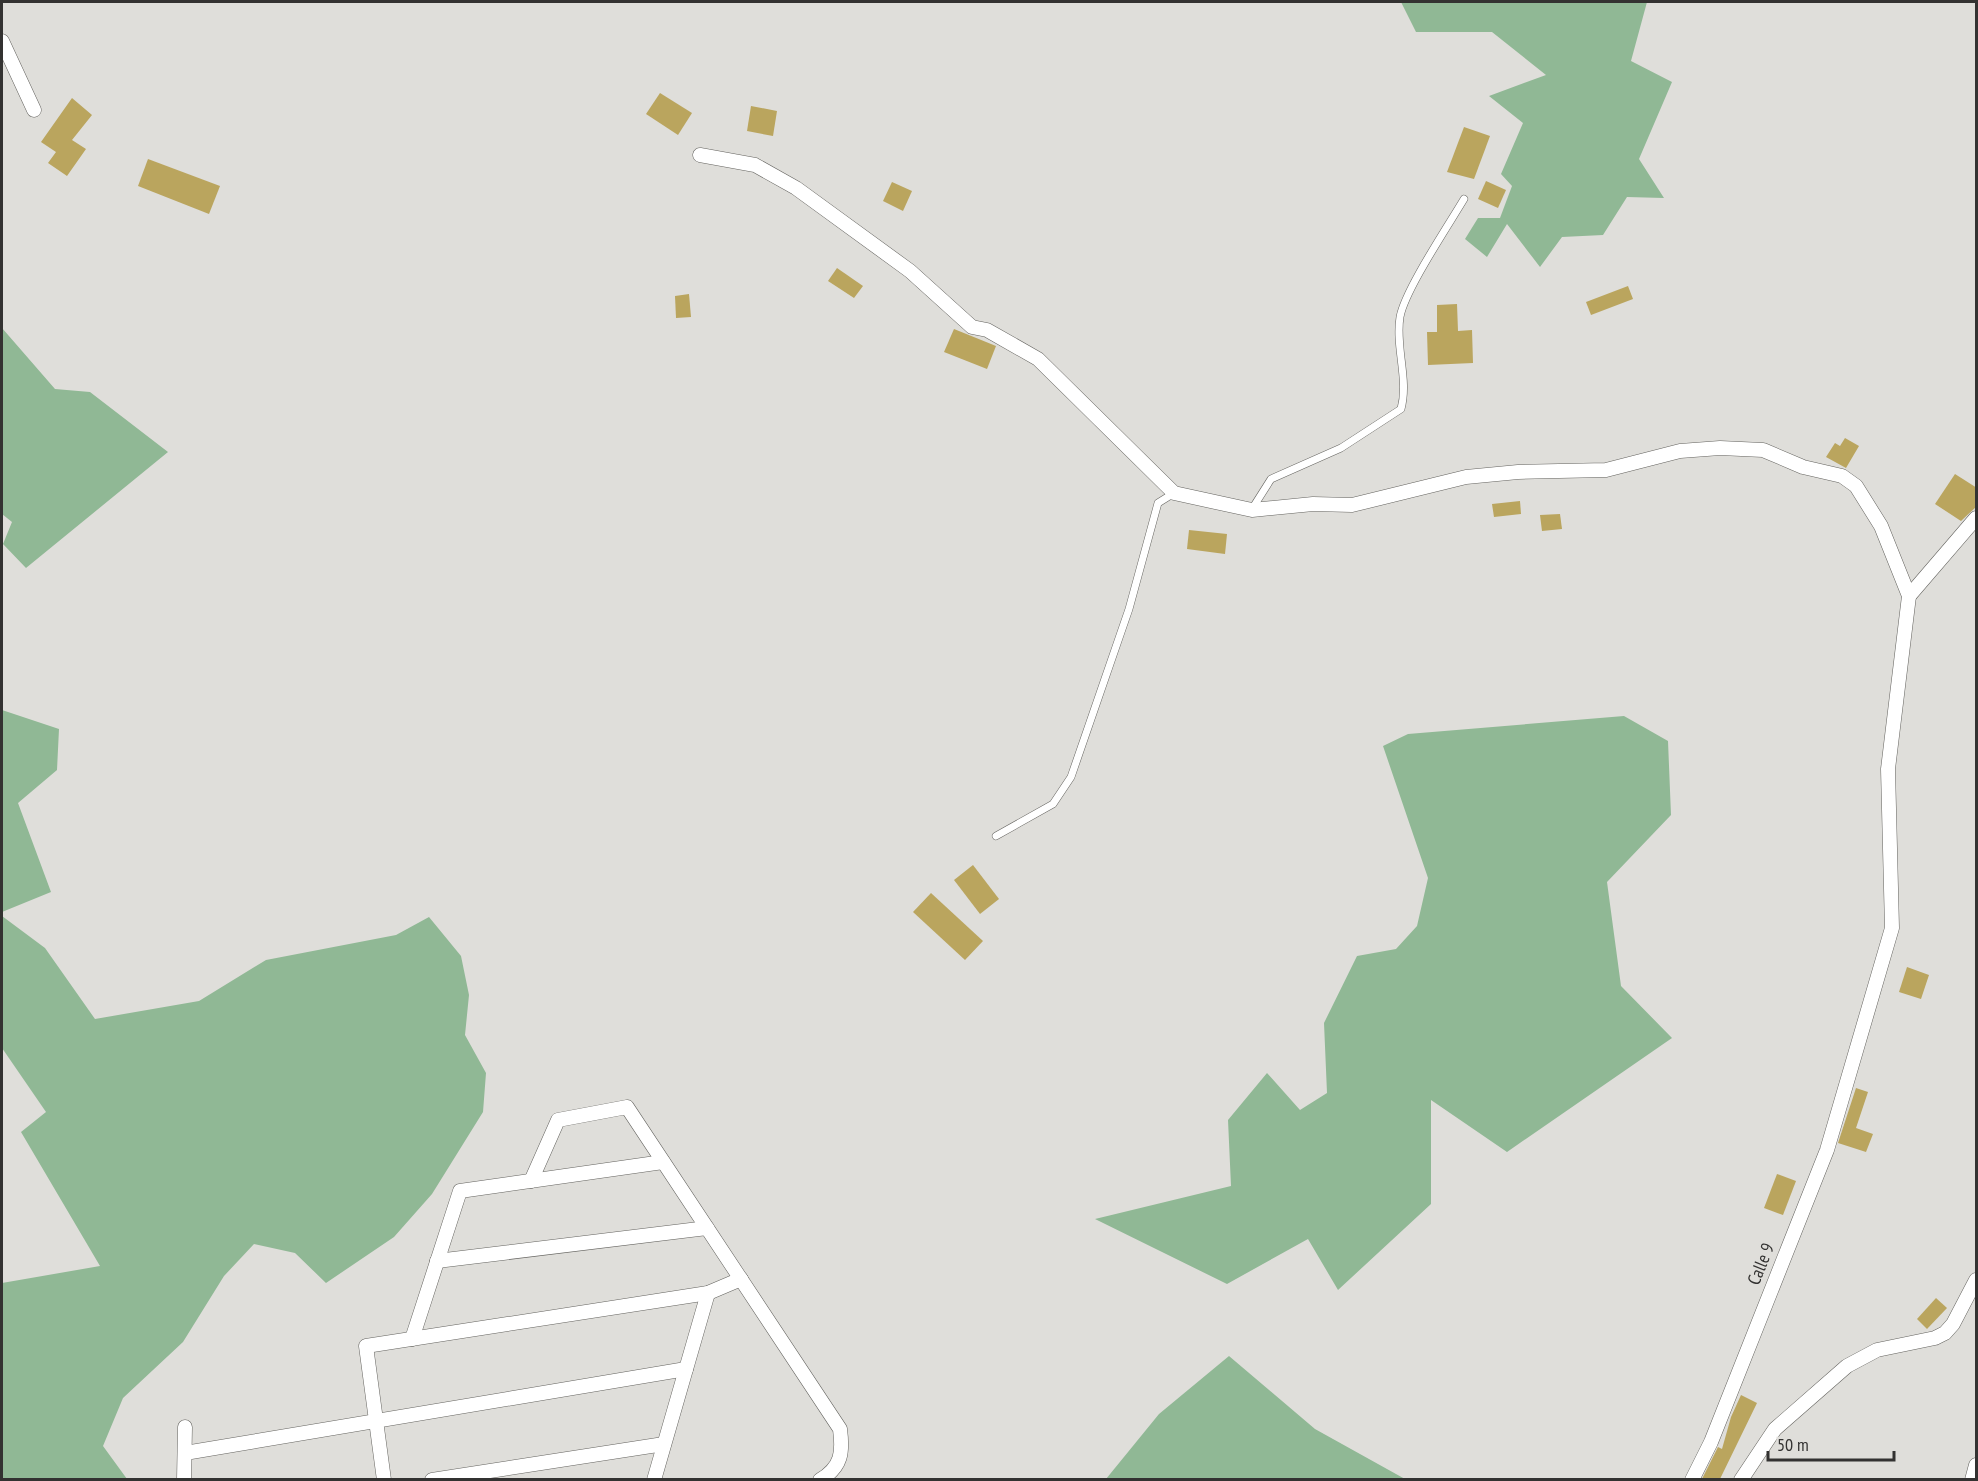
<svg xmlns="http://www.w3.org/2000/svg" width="1978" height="1481" font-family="'PT Sans Narrow',sans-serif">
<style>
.green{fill:#90b895}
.building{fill:#baa55e}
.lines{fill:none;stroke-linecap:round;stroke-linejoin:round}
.service-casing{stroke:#64635f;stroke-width:8}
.minor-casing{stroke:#64635f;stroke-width:15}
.service{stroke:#fff;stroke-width:7}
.minor{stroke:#fff;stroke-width:14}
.labels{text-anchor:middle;stroke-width:6;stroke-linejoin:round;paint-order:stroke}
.street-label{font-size:18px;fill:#333231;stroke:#dfdeda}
</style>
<rect width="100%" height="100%" fill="#dfdeda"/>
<g class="green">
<polygon points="1401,2 1647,2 1631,61 1672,82 1639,159 1664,198 1627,197 1603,235 1562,237 1540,267 1507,224 1487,257 1465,239 1478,218 1500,218 1512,186 1501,174 1523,123 1489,96 1546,75 1492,32 1416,32"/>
<polygon points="2,328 55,389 90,392 168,452 26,568 3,544 12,522 2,514"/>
<polygon points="2,710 59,729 57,770 18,803 51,892 2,912"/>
<polygon points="1624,716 1668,741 1671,815 1607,882 1621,986 1672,1038 1507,1152 1431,1100 1431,1204 1338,1290 1308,1239 1227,1284 1095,1219 1231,1186 1228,1120 1267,1073 1300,1110 1327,1093 1324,1023 1357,956 1396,949 1417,926 1428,878 1383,746 1408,734"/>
<polygon points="2,916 45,948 95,1019 199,1001 266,960 396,935 429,917 461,956 469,995 465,1035 486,1073 483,1112 432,1194 394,1237 326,1283 295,1253 254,1244 224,1276 183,1342 123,1398 103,1446 127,1479 2,1479 2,1283 100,1266 21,1132 46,1112 2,1048"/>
<polygon points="1229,1356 1315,1429 1405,1479 1106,1479 1159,1414"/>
</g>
<g class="building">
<polygon points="660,93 692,113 678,135 646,114"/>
<polygon points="72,98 92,115 72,140 86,149 67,176 48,163 56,152 41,142"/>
<polygon points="751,106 777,111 773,136 747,131"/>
<polygon points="1464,127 1490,136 1474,179 1447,172"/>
<polygon points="148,159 220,186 209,214 138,186"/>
<polygon points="1486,181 1506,190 1498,208 1478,199"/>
<polygon points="892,182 912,191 903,211 883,201"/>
<polygon points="837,268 863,286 854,298 828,281"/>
<polygon points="1628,286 1633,299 1591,315 1586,302"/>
<polygon points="689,294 691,317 676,318 675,296"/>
<polygon points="1457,304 1458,331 1472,330 1473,363 1428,365 1427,332 1437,332 1437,305"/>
<polygon points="954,329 996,346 987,369 944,352"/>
<polygon points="1845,438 1859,446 1846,468 1826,457 1835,443 1840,446"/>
<polygon points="1955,474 1977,488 1977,506 1961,521 1935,504"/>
<polygon points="1520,501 1521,514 1494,517 1492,504"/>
<polygon points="1560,514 1562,529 1542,531 1540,515"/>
<polygon points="1189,530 1227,534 1225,554 1187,549"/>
<polygon points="973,865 999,899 980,914 954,880"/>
<polygon points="931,893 983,941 965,960 913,912"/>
<polygon points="1907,967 1929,975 1921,999 1899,992"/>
<polygon points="1856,1088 1868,1092 1856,1128 1873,1134 1866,1152 1838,1143"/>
<polygon points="1777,1174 1796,1181 1783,1215 1764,1208"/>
<polygon points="1936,1298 1947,1308 1927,1329 1917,1319"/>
<polygon points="1741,1395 1757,1403 1720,1479 1702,1479 1718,1447 1722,1449 1731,1417"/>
</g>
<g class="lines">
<g class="service-casing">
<g id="service">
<path d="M1252,509L1271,479L1341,448L1401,409C1409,379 1395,347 1400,317C1405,290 1448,226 1464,199"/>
<polyline points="996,836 1053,804 1071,777 1129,609 1158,503 1174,493"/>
</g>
</g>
<g class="minor-casing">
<g id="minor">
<polyline points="2,41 34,110"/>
<polyline points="700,155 755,165 796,188 910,271 972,327 987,330 1038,359 1174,493 1252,510 1313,504 1352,505 1466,477 1518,472 1606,470 1680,451 1720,448 1763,450 1803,467 1842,476 1856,486 1881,526 1909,596 1888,769 1892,928 1827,1150 1711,1442 1692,1480"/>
<polyline points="1909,596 1976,518"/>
<path d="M531,1181L558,1120L627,1107L840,1429C843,1452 842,1467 820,1480"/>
<polyline points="437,1261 707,1228"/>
<polyline points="412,1339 460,1191 663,1162"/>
<polyline points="185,1453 686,1369"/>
<polyline points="184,1480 185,1427"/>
<polyline points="384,1480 366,1346 708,1293 741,1279"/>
<polyline points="432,1480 664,1444"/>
<polyline points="654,1480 708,1293"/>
<polyline points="1741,1480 1775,1429 1847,1366 1877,1350 1935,1338 1945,1333 1953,1324 1976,1280"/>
<polyline points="1972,1480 1976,1465"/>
</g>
</g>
<use href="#service" class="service"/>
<use href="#minor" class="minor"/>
</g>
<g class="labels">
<g class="street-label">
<text transform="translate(1761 1264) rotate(-68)" y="6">Calle 9</text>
</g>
</g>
<rect width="1978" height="1481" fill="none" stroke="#333231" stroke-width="6"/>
<path d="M1768 1451v9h126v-9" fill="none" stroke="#333231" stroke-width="3"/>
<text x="1777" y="1451" font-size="18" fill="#333231" stroke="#dfdeda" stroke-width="4.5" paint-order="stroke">50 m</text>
</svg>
